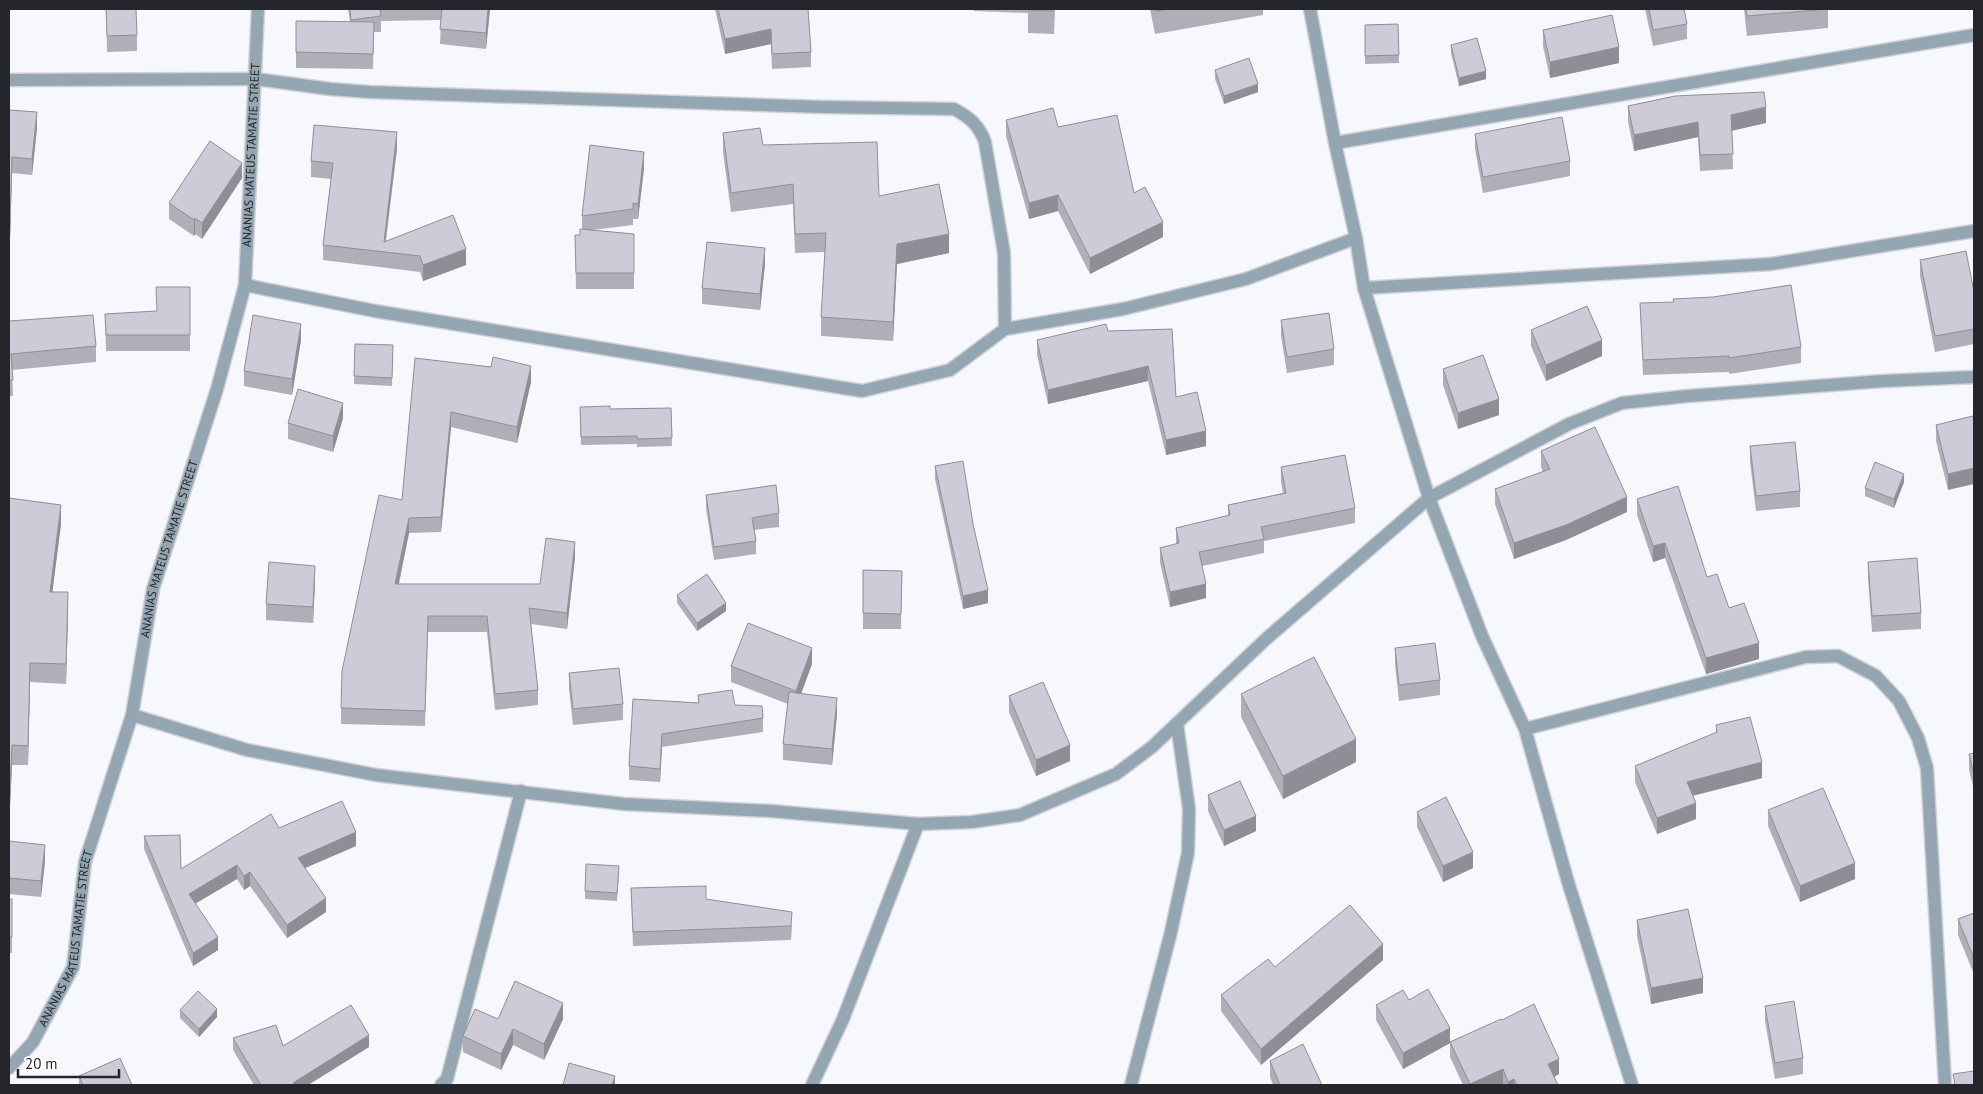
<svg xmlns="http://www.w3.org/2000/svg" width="1983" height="1094" font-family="'PT Sans',sans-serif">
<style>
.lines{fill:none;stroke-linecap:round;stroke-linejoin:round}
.service-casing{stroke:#d0d2d7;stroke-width:15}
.minor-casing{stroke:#d0d2d7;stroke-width:15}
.service{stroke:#93a6b2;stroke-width:12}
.minor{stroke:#93a6b2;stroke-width:12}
.wall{fill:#b2aeb9}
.shaded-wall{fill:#918d96}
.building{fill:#cfcad7;stroke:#918d96}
.labels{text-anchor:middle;stroke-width:5;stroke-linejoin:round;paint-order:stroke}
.street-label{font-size:12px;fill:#24262b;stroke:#fff}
</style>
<rect width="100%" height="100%" fill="#f6f8fd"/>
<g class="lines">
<g class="service-casing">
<g id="service">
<polyline points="1335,143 1974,35"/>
<polyline points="1364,288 1771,264 1974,231"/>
<polyline points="1525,729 1806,657 1838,656 1876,676 1899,701 1918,738 1927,768 1945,1085"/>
<polyline points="441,1085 447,1079 521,791"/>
</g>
</g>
<g class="minor-casing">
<g id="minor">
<polyline points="1310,9 1335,143 1356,238 1364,288 1429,498 1482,636 1525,729 1568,882 1632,1085"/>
<path d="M9,80L256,79L330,89L370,92L823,107L954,109C969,117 979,125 985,142L1004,253L1005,329"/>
<polyline points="245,285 375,311 862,391 950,370 1005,329 1123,309 1246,279 1356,238"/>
<polyline points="132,715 247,750 376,775 624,804 771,811 918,824 972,822 1020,815 1116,774 1152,747 1266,639 1429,498 1569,424 1622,403 1688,396 1883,381 1974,377"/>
<path id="s1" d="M9,1068L33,1042L73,967L85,862L132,715L153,589L217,389L245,285L258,9"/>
<polyline points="812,1085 843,1019 918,824"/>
<polyline points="1131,1085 1170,936 1188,853 1189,809 1177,724"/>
</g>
</g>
<use href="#service" class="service"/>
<use href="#minor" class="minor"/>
</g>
<g class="wall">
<polygon points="106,9 137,35 137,51 107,52"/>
<polygon points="348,9 490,9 486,49 440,44 441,20 381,21 381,32 374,32 373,69 296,68 296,21 350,22"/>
<polygon points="715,9 808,9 811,52 811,67 772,69 771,44 725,54"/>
<polygon points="974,9 1055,9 1054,34 1028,33 1028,13 974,11"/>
<polygon points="1150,9 1263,9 1263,15 1155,34"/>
<polygon points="1645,9 1684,9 1687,24 1687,39 1653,46"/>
<polygon points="1744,9 1828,9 1828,28 1747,36"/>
<polygon points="1398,24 1399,63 1365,64 1365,25"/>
<polygon points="1543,30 1619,63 1550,78 1543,46"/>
<polygon points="1451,45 1486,79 1459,86 1451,53"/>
<polygon points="1215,70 1258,92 1224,104 1215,79"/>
<polygon points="1628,106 1766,123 1732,130 1733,169 1700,171 1698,137 1634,151 1628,122"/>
<polygon points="9,110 37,128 32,175 12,173 9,270"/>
<polygon points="1006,120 1058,127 1134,193 1163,237 1090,274 1058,211 1029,219 1006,136"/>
<polygon points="723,133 763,145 879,196 949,253 897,264 893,341 821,336 821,317 825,252 795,253 793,204 731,212 723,152"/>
<polygon points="1475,134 1570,161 1570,176 1483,193 1475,149"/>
<polygon points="397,148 386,241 466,265 423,281 420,272 323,260 323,245 331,179 311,177 311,161"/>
<polygon points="644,168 638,219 633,219 633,225 593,230 634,234 634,289 576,289 575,235 580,235 582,229 582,216"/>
<polygon points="242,178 202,239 195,234 194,236 169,219 169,203"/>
<polygon points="1920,260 1973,287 1974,286 1974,344 1935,352 1920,276"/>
<polygon points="765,264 760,310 702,304 702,288"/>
<polygon points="190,287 190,351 106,351 105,314 157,311"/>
<polygon points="1640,303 1801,347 1801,363 1729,374 1729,372 1643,375"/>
<polygon points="1281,320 1334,349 1334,365 1287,373 1281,336"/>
<polygon points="9,321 96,346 96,362 12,370 13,396 9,396"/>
<polygon points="1172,329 1176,397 1206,446 1166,455 1148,381 1048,404 1037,355 1037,340 1108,331"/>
<polygon points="1531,330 1602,356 1546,381 1531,346"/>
<polygon points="301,340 292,395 244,386 244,371"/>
<polygon points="355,344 393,345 392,386 354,384"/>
<polygon points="415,358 531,382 517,443 451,427 441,532 409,533 399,584 540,584 575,557 567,629 531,624 538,690 538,705 495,710 487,632 428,632 425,726 341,724 341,708 402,500"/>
<polygon points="1443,369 1499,415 1458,429 1443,385"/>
<polygon points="580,407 610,409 671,408 672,446 637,447 637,444 581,445"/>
<polygon points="343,418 333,452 288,439 288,423"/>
<polygon points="1974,420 1948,490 1936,441 1936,425"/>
<polygon points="1750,446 1800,491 1800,507 1756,511 1750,462"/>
<polygon points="1541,451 1627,512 1566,540 1514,559 1495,504 1495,489 1543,472 1541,467"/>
<polygon points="935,466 973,524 988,603 963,609 935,479"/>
<polygon points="1281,467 1355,508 1355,523 1264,541 1264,553 1202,566 1206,598 1170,607 1160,562 1160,548 1176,544 1176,528 1228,516 1228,505 1283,493 1281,482"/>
<polygon points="1904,482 1894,508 1865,496 1865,488"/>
<polygon points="706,495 779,513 779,527 754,530 756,541 756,554 714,560 706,508"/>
<polygon points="9,498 61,524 52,592 68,612 66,684 30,682 28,765 12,765 9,826"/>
<polygon points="1637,499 1707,577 1729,608 1759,659 1706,674 1665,558 1653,562 1637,515"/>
<polygon points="1868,562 1921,613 1921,629 1872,632 1868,578"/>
<polygon points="902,571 901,629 863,629 863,613"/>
<polygon points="315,581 313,623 266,620 266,604"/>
<polygon points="677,595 726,611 697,631 677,603"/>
<polygon points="1395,648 1440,680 1440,695 1399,701 1395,664"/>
<polygon points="812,664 801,694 837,714 832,765 783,760 783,744 788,704 731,682 731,666"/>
<polygon points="569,673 623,704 623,720 573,725 569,689"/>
<polygon points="1241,694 1356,762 1283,799 1241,717"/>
<polygon points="698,695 735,705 763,718 763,732 662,747 660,782 629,780 629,766 633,699 698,703"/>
<polygon points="1009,696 1070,761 1036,776 1009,712"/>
<polygon points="1716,725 1762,778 1693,796 1696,819 1657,834 1635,782 1635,766 1716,733"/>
<polygon points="1974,753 1974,790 1969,770 1969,754"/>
<polygon points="1208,795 1256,831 1224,846 1208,811"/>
<polygon points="1768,810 1855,879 1800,902 1768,826"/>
<polygon points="1417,812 1473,868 1443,882 1417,827"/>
<polygon points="279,828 356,846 305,868 326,912 287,938 250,886 244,890 237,879 195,904 218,950 193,966 144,849 144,836 181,869"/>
<polygon points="9,845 45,861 41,897 9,894"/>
<polygon points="619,874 617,901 585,899 585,891"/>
<polygon points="631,888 792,926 791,940 633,946"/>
<rect x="9" y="899" width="3" height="54"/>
<polygon points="1974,913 1974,989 1973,972 1958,935 1958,919"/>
<polygon points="1637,920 1703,993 1651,1004 1637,936"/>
<polygon points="1383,960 1261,1065 1221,1011 1221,995 1275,967"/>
<polygon points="1409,1000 1450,1043 1403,1069 1376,1020 1376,1005"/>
<polygon points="1765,1006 1803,1058 1803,1074 1775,1079 1765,1021"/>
<polygon points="180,1010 217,1017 199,1037 180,1018"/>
<polygon points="498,1019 563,1019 544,1060 513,1045 501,1070 463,1052 463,1036"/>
<polygon points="233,1038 283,1046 369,1047 308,1085 254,1085 233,1050"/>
<polygon points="1450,1042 1559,1074 1554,1077 1558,1085 1463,1085 1450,1057"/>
<polygon points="1270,1061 1322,1085 1273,1085 1270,1077"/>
<polygon points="79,1076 132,1085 79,1085"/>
</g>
<g class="shaded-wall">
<polygon points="488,9 490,9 486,49 486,33"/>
<polygon points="771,29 771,44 725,54 725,39"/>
<polygon points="1619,47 1619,63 1550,78 1550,62"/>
<polygon points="1486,71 1486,79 1459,86 1459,78"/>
<polygon points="1258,84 1258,92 1224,104 1224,96"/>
<polygon points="1766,107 1766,123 1731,131 1731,115"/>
<polygon points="37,112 37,128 32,175 32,159"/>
<polygon points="1698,122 1698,137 1634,151 1634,135"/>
<polygon points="397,132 397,148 384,252 384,242"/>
<polygon points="644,152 644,168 638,219 638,204"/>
<polygon points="12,157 12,173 9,270 9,255"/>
<polygon points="242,163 242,178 202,239 202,223"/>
<polygon points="1058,195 1058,211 1029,219 1029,203"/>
<polygon points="195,218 195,234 194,236 194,220"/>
<polygon points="1163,222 1163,237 1090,274 1090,258"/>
<polygon points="949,234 949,253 897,264 893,341 893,322 897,244"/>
<polygon points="765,248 765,264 760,310 760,294"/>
<polygon points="466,249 466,265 423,281 423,265"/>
<polygon points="301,324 301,340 292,395 292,379"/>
<polygon points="1602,340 1602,356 1546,381 1546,365"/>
<polygon points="531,366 531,382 517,443 517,427"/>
<polygon points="1148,366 1148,381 1048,404 1048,390"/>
<polygon points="1499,399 1499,415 1458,429 1458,413"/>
<polygon points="343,403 343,418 333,452 333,436"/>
<polygon points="451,412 451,427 441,532 441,517"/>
<polygon points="1206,431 1206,446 1166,455 1166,440"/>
<polygon points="1974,468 1974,484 1948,490 1948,474"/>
<polygon points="1904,474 1904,482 1894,508 1894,499"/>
<polygon points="1627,497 1627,512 1566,540 1514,559 1514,543"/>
<polygon points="61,505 61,524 50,611 50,592"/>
<polygon points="409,518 409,533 395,600 395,584"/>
<polygon points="575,542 575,557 567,629 567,613"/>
<polygon points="1665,543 1665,558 1653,562 1653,546"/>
<polygon points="315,566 315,581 313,623 313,607"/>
<polygon points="1206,584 1206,598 1170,607 1170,592"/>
<polygon points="988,590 988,603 963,609 963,596"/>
<polygon points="68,592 68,612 66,684 66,664"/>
<polygon points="726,603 726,611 697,631 697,623"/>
<polygon points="1759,643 1759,659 1706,674 1706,658"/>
<polygon points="812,648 812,664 796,707 796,691"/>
<polygon points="30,663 30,682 28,765 28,746"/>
<polygon points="837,698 837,714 832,765 832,749"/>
<polygon points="662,734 662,747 660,782 660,769"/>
<polygon points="1356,739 1356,762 1283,799 1283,776"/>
<polygon points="12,745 12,765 9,826 9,807"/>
<polygon points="1070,745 1070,761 1036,776 1036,760"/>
<polygon points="1762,762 1762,778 1687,797 1687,782"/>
<polygon points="1696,803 1696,819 1657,834 1657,818"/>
<polygon points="1256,816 1256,831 1224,846 1224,830"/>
<polygon points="356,832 356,846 298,871 298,858"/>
<polygon points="45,845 45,861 41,897 41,881"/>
<polygon points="1473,852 1473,868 1443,882 1443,866"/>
<polygon points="1855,863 1855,879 1800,902 1800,886"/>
<polygon points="237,865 237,879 189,907 189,894"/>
<polygon points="250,872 250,886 244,890 244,876"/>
<polygon points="326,898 326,912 287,938 287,925"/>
<polygon points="218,937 218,950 193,966 193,953"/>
<polygon points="1383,944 1383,960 1261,1065 1261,1049"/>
<polygon points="1703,978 1703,993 1651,1004 1651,988"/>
<polygon points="563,1003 563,1019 544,1060 544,1044"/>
<polygon points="217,1009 217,1017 199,1037 199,1029"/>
<polygon points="1450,1028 1450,1043 1403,1069 1403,1053"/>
<polygon points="513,1029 513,1045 501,1070 501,1054"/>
<polygon points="369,1035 369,1047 308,1085 293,1085 293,1083"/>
<polygon points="1559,1059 1559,1074 1548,1080 1548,1064"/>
<polygon points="1503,1069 1503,1085 1470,1085 1470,1084"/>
<polygon points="615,1076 615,1085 612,1085"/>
<polygon points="1514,1079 1514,1085 1508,1085 1508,1082"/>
</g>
<g class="building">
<polygon points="106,9 136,9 137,35 107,36"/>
<polygon points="350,9 380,9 381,16 351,20"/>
<polygon points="442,9 488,9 486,33 440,29"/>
<polygon points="718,9 808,9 811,52 772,54 771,29 725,39"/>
<polygon points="1029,9 1054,9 1054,11 1028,10"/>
<polygon points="1155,9 1170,9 1155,11"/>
<polygon points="1649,9 1684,9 1687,24 1653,30"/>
<polygon points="1746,9 1828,9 1747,16"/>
<polygon points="1612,15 1619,47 1550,62 1543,30"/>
<polygon points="296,21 374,22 373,54 296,52"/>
<polygon points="1398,24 1399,55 1365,56 1365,25"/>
<polygon points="1477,38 1486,71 1459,78 1451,45"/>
<polygon points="1249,58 1258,84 1224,96 1215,70"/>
<polygon points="1764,92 1766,107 1731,115 1733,154 1700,155 1698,122 1634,135 1628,106 1675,96"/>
<polygon points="1053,108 1058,127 1117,115 1134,193 1145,187 1163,222 1090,258 1058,195 1029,203 1006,120"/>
<polygon points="9,110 37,112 32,159 12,157 9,255"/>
<polygon points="1562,117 1570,161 1483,177 1475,134"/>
<polygon points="314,125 397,132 384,242 453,215 466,249 423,265 420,256 323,245 333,163 311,161"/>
<polygon points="760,128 763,145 877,142 879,196 939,184 949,234 897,244 893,322 821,317 826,233 795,234 793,184 731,193 723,133"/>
<polygon points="210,141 242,163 202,223 195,218 194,220 169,203"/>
<polygon points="590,145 644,152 638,204 633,203 633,209 582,216"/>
<polygon points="580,229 634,234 634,273 576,273 575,235 580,235"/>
<polygon points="707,242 765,248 760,294 702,288"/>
<polygon points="1966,251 1973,287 1974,286 1974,329 1935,336 1920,260"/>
<polygon points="1791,285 1801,347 1729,358 1729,356 1643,360 1640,303 1674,302 1673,299 1713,297"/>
<polygon points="156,287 190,287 190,335 106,335 105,314 157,311"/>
<polygon points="1587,306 1602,340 1546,365 1531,330"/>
<polygon points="1329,313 1334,349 1287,357 1281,320"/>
<polygon points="93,315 96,346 11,354 13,380 9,380 9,321"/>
<polygon points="253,315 301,324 292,379 244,371"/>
<polygon points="1106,324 1108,331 1172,329 1176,397 1197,392 1206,431 1166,440 1148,366 1048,390 1037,340"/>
<polygon points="355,344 393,345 392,378 354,376"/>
<polygon points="1483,355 1499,399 1458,413 1443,369"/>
<polygon points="493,357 531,366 517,427 451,412 441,517 409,518 395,584 540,584 546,538 575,542 567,613 529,608 538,690 495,694 487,616 428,616 425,711 341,708 342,671 379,495 402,500 415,358 491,367"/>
<polygon points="298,389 343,403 333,436 288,423"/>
<polygon points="610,406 610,409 671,408 672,438 637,439 637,436 581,437 580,407"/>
<polygon points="1973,416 1974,420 1974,468 1948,474 1936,425"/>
<polygon points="1595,427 1627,497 1566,525 1514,543 1495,489 1550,469 1541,451"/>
<polygon points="1795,442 1800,491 1756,496 1750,446"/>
<polygon points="1345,455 1355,508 1261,527 1264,539 1199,552 1206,584 1170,592 1160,548 1179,543 1176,528 1230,515 1228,505 1286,493 1281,467"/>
<polygon points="963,461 973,524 988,590 963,596 935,466"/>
<polygon points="1875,462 1904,474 1894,499 1865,488"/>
<polygon points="776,485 779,513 752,518 756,541 714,547 706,495"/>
<polygon points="1678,486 1707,577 1717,574 1729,608 1744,603 1759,643 1706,658 1665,543 1653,546 1637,499"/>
<polygon points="9,498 61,505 50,592 68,592 66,664 30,663 28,746 12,745 9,807"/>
<polygon points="1917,558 1921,613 1872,616 1868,562"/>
<polygon points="269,562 315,566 313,607 266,604"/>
<polygon points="863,570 902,571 901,614 863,613"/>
<polygon points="707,574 726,603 697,623 677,595"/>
<polygon points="748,623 812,648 796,691 731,666"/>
<polygon points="1435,643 1440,680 1399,685 1395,648"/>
<polygon points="1314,657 1356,739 1283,776 1241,694"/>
<polygon points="619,668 623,704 573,709 569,673"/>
<polygon points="1043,682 1070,745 1036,760 1009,696"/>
<polygon points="732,690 735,705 762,706 763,718 662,734 660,769 629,766 633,699 699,703 698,695"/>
<polygon points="789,692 837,698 832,749 783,744"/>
<polygon points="1750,717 1762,762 1687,782 1696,803 1657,818 1635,766 1717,732 1716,725"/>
<polygon points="1974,753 1974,775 1969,754"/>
<polygon points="1240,781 1256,816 1224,830 1208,795"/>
<polygon points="1823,788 1855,863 1800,886 1768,810"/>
<polygon points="1446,797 1473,852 1443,866 1417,812"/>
<polygon points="342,801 356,832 298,858 326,898 287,925 250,872 244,876 237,865 189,894 218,937 193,953 144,836 180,835 181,869 271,814 279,828"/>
<polygon points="9,841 45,845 41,881 9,878"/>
<polygon points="586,864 619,866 617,893 585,891"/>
<polygon points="706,886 706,899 792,912 791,926 633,932 631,888"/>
<rect x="9" y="899" width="3" height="38"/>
<polygon points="1350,905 1383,944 1261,1049 1221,995 1268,959 1275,967"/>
<polygon points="1688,909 1703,978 1651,988 1637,920"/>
<polygon points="1974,913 1974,973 1973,956 1958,919"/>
<polygon points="515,981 563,1003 544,1044 513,1029 501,1054 463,1036 475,1009 498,1019"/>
<polygon points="1428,989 1450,1028 1403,1053 1376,1005 1403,990 1409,1000"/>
<polygon points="198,991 217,1009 199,1029 180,1010"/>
<polygon points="1794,1001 1803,1058 1775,1063 1765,1006"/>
<polygon points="1534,1004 1559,1059 1548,1064 1558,1085 1517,1085 1514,1079 1508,1082 1503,1069 1470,1084 1450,1042 1501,1019 1502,1020"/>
<polygon points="351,1005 369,1035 293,1083 295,1085 261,1085 233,1038 276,1025 283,1046"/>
<polygon points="1303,1044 1322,1085 1280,1085 1270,1061"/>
<polygon points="120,1058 132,1085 83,1085 79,1076"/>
<polygon points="569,1063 615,1076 612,1085 563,1085"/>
<polygon points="1974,1071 1974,1085 1955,1085 1953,1074"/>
</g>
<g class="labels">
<g class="street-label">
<text dy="4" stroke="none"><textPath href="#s1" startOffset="956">ANANIAS MATEUS TAMATIE STREET</textPath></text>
<text dy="4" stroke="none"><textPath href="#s1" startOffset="551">ANANIAS MATEUS TAMATIE STREET</textPath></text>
<text dy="4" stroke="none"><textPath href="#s1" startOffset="146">ANANIAS MATEUS TAMATIE STREET</textPath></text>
</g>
</g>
<rect width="1983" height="1094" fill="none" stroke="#24262b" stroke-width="20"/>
<path d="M18 1069v8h101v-8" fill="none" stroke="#24262b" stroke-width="2.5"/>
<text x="25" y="1069" font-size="15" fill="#24262b" stroke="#ffffff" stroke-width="4" paint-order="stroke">20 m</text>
</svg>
